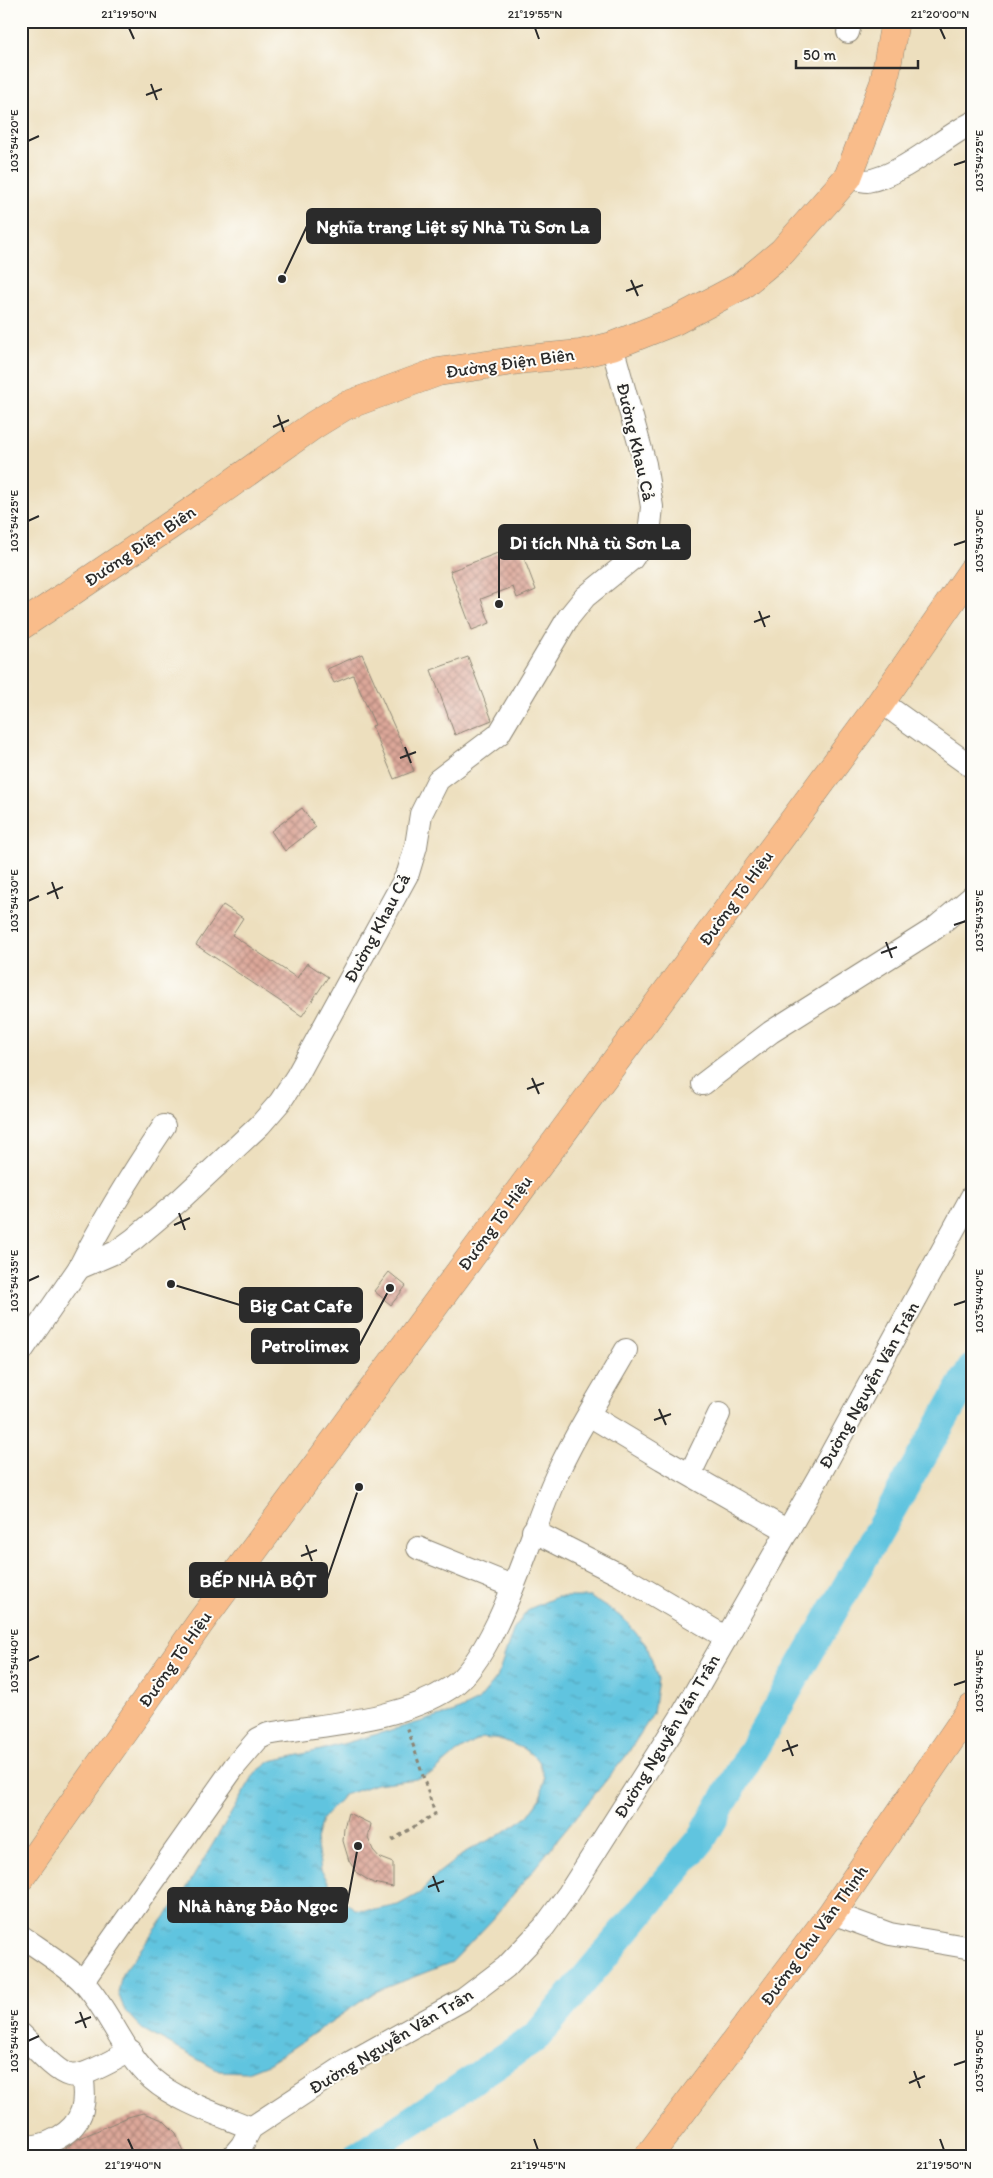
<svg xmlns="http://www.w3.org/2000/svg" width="993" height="2178" font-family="Itim,sans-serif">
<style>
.water{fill:url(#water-ripples);stroke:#467885;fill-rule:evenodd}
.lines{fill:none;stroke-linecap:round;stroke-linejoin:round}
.river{stroke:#61c4df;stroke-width:30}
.building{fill:url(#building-cross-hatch)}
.minor-casing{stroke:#8c8574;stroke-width:24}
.major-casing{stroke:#8c8574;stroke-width:29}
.path{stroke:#8c8574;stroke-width:3;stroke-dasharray:4 4;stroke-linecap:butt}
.minor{stroke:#fff;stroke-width:22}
.major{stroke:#f9bc8a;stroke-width:28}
.ticks{fill:none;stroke:#2b2b2b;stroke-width:2}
.labels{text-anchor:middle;stroke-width:4;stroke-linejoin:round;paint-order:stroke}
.street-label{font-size:18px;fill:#2b2b2b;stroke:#fdfcf7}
.leader{fill:none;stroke:#2b2b2b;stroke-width:2}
.callout-dot{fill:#2b2b2b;stroke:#fdfcf7;stroke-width:2}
.callout{fill:#2b2b2b;stroke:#2b2b2b;stroke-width:2}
.callout-label{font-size:19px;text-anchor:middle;font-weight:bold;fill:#fff}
.neatline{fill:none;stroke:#2b2b2b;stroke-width:2}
.ticks-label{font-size:12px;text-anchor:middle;fill:#2b2b2b}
</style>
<defs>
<pattern id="water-ripples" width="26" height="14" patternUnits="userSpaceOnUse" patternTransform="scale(1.25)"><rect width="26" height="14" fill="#61c4df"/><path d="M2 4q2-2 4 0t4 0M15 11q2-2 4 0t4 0" fill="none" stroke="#509fb5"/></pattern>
<pattern id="building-cross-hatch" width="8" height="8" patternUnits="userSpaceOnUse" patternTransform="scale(1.25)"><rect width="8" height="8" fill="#dca799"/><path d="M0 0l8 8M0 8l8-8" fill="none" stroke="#b3887d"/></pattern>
</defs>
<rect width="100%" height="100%" fill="#fdfcf7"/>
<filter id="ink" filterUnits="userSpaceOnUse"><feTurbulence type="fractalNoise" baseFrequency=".02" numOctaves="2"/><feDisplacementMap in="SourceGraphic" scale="10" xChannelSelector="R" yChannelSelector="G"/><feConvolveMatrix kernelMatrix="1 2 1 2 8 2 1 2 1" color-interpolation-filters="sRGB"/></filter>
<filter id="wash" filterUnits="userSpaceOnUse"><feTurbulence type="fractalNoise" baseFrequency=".0096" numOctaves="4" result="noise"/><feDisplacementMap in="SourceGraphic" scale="20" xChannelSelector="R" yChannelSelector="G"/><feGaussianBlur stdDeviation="1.12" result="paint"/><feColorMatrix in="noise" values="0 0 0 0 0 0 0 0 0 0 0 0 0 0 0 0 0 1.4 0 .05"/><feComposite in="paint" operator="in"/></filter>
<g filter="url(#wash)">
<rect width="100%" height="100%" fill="#eddfbe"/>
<path class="water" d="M556,1597H590L623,1618L647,1646L658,1679L653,1714L626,1756L493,1919L452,1962L375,1992L270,2063L247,2072L219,2071L142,2029L125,2011L118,1993L122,1974L186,1889L255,1773L271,1761L321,1750L455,1712L478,1701L497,1678L514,1628L529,1609ZM481,1738L503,1740L526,1750L539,1761L544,1778L541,1798L528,1816L501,1834L467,1851L437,1874L420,1893L398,1905L375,1910L355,1909L337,1896L321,1870L316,1840L322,1819L344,1795L376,1784L416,1779L433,1773L456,1753Z"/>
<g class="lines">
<polyline class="river" points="358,2157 537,2036 701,1840 972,1369"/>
</g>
<g id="blocks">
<g class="building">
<polygon points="519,545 536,590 517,598 513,587 481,599 490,623 472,630 450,571"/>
<polygon points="362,654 414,771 394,779 372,726 375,725 353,675 334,683 327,669"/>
<polygon points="468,657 492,720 455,735 431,670"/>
<polygon points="302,808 316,827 285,851 271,831"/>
<polygon points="223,905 243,918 232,935 297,978 307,963 328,977 302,1016 196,945"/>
<polygon points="389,1272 406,1286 391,1305 374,1291"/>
<polygon points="348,1813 371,1824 368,1838 373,1850 380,1858 393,1863 393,1887 373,1883 357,1873 349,1861 343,1841 344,1828"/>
<polygon points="143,2113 163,2120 176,2133 186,2157 46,2157 63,2150 78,2139 128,2117"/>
</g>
</g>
</g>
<g filter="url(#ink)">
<use href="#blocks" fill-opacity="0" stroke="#8c8574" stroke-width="1"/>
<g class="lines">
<g class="minor-casing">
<g id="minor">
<polyline points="848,32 851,21"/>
<path d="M848,177C854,178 861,181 867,181C901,176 941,139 972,123"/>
<polyline points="881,702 972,767"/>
<polyline points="703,1084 771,1032 934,929 972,897"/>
<path d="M79,1268C104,1218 133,1172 164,1126"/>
<polyline points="21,1352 79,1268 116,1252 134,1239 180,1200 260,1125 280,1102 297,1076 408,873 416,846 421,814 438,780 499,734 568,618 585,597 632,559 649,534 652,507 645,464 612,346"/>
<polyline points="589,1415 662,1459 788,1531"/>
<polyline points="690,1474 719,1414"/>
<polyline points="533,1531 620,1575 727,1638"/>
<polyline points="418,1548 512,1586"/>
<polyline points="832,1913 890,1934 972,1948"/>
<path d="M21,1936C38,1948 70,1968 83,1982C109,2010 124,2054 152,2079C177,2101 220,2115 251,2128"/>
<path d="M83,1981L234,1767L258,1739L268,1734C328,1723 397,1722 450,1688C496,1659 530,1535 553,1483C573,1437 601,1394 626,1350"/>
<path d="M21,2034C33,2045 54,2071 69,2075C83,2079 116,2058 131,2051"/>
<path d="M21,2146C44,2149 75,2134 82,2110C85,2099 84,2086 82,2075"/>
<polyline points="232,2157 242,2145 251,2128 351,2062 464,1999 506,1967 544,1927 569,1893 681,1717 819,1476 972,1196"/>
</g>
</g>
<g class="major-casing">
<g id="major">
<polyline points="21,626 208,500 314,425 345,406 438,372 527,359 580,354 612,346 675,321 741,286 782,252 848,177 884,83 895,21"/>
<polyline points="21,1877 200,1623 881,702 972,571"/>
<polyline points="648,2157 832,1913 972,1708"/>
</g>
</g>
<polyline class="path" points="392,1840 435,1814 407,1726"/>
<use href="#minor" class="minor"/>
<use href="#major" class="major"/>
</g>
</g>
<path class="ticks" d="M129,28L134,39M535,28L539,39M940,28L945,39M151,84L157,100M146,95L162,89M28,141L39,136M954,165L966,161M631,280L638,296M626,291L643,285M278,415L284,432M273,427L289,420M28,521L39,516M954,545L966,541M759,611L765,627M754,622L770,616M405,747L411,763M400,758L416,752M52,882L58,899M47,894L63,887M28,901L39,896M954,925L966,921M886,942L892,958M881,953L897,947M532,1078L539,1094M527,1089L544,1083M179,1213L185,1230M174,1225L190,1218M28,1281L39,1276M954,1305L966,1301M659,1409L666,1425M654,1420L671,1414M306,1545L312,1561M301,1556L317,1550M28,1661L39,1656M954,1685L966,1681M787,1740L793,1756M782,1751L798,1745M433,1876L439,1892M428,1887L444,1881M80,2012L86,2028M75,2023L91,2017M28,2041L39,2036M954,2065L966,2061M914,2071L920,2088M909,2083L925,2076M128,2139L133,2150M534,2139L538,2150M940,2139L944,2150"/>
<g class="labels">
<g class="street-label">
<text transform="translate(510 363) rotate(-8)" y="6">Đường Điện Biên</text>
<text transform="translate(636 442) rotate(77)" y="6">Đường Khau Cả</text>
<text transform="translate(140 546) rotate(-34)" y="6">Đường Điện Biên</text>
<text transform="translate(736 898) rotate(-54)" y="6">Đường Tô Hiệu</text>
<text transform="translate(377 928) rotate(-62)" y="6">Đường Khau Cả</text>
<text transform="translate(495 1223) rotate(-54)" y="6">Đường Tô Hiệu</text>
<text transform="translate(869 1385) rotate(-61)" y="6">Đường Nguyễn Văn Trân</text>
<text transform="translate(175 1659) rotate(-55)" y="6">Đường Tô Hiệu</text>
<text transform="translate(667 1736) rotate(-59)" y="6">Đường Nguyễn Văn Trân</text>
<text transform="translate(814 1935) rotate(-54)" y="6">Đường Chu Văn Thịnh</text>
<text transform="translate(391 2041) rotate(-31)" y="6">Đường Nguyễn Văn Trân</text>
</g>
</g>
<path class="leader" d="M282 279L307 226M499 604L499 542M171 1284L240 1305M390 1288L359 1346M359 1487L327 1580M358 1846L347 1905"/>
<g class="callout-dot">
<circle cx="282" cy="279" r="5"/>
<circle cx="499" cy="604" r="5"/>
<circle cx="171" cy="1284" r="5"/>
<circle cx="390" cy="1288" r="5"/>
<circle cx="359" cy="1487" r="5"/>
<circle cx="358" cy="1846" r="5"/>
</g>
<g class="callout">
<rect x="307" y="209" width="293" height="34" rx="5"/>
<rect x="499" y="525" width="191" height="34" rx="5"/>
<rect x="240" y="1288" width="122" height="34" rx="5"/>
<rect x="252" y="1329" width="107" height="34" rx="5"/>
<rect x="190" y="1563" width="137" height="34" rx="5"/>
<rect x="168" y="1888" width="179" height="34" rx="5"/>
</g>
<g class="callout-label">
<text x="453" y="233">Nghĩa trang Liệt sỹ Nhà Tù Sơn La</text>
<text x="595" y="549">Di tích Nhà tù Sơn La</text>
<text x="301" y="1312">Big Cat Cafe</text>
<text x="305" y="1352">Petrolimex</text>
<text x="258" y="1587">BẾP NHÀ BỘT</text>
<text x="258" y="1912">Nhà hàng Đảo Ngọc</text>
</g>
<rect width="993" height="2178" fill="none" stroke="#fdfcf7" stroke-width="55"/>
<path d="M796 60v8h122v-8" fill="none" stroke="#2b2b2b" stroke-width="2.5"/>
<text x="803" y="60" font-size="15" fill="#2b2b2b" stroke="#fdfcf7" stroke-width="4" paint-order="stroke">50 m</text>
<rect x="28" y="28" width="938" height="2122" class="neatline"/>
<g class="ticks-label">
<text x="129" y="18">21°19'50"N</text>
<text x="535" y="18">21°19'55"N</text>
<text x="940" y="18">21°20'00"N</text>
<text transform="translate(14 141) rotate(-90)" y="4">103°54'20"E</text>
<text transform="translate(979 161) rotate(-90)" y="4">103°54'25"E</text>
<text transform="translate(14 521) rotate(-90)" y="4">103°54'25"E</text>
<text transform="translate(979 541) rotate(-90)" y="4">103°54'30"E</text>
<text transform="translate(14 901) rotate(-90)" y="4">103°54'30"E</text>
<text transform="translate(979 921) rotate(-90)" y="4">103°54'35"E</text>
<text transform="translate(14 1281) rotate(-90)" y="4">103°54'35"E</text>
<text transform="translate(979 1301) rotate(-90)" y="4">103°54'40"E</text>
<text transform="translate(14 1661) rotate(-90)" y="4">103°54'40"E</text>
<text transform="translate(979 1681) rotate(-90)" y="4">103°54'45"E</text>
<text transform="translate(14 2041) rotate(-90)" y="4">103°54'45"E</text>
<text transform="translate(979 2061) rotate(-90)" y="4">103°54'50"E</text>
<text x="133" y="2169">21°19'40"N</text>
<text x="538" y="2169">21°19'45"N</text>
<text x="944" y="2169">21°19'50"N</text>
</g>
</svg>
